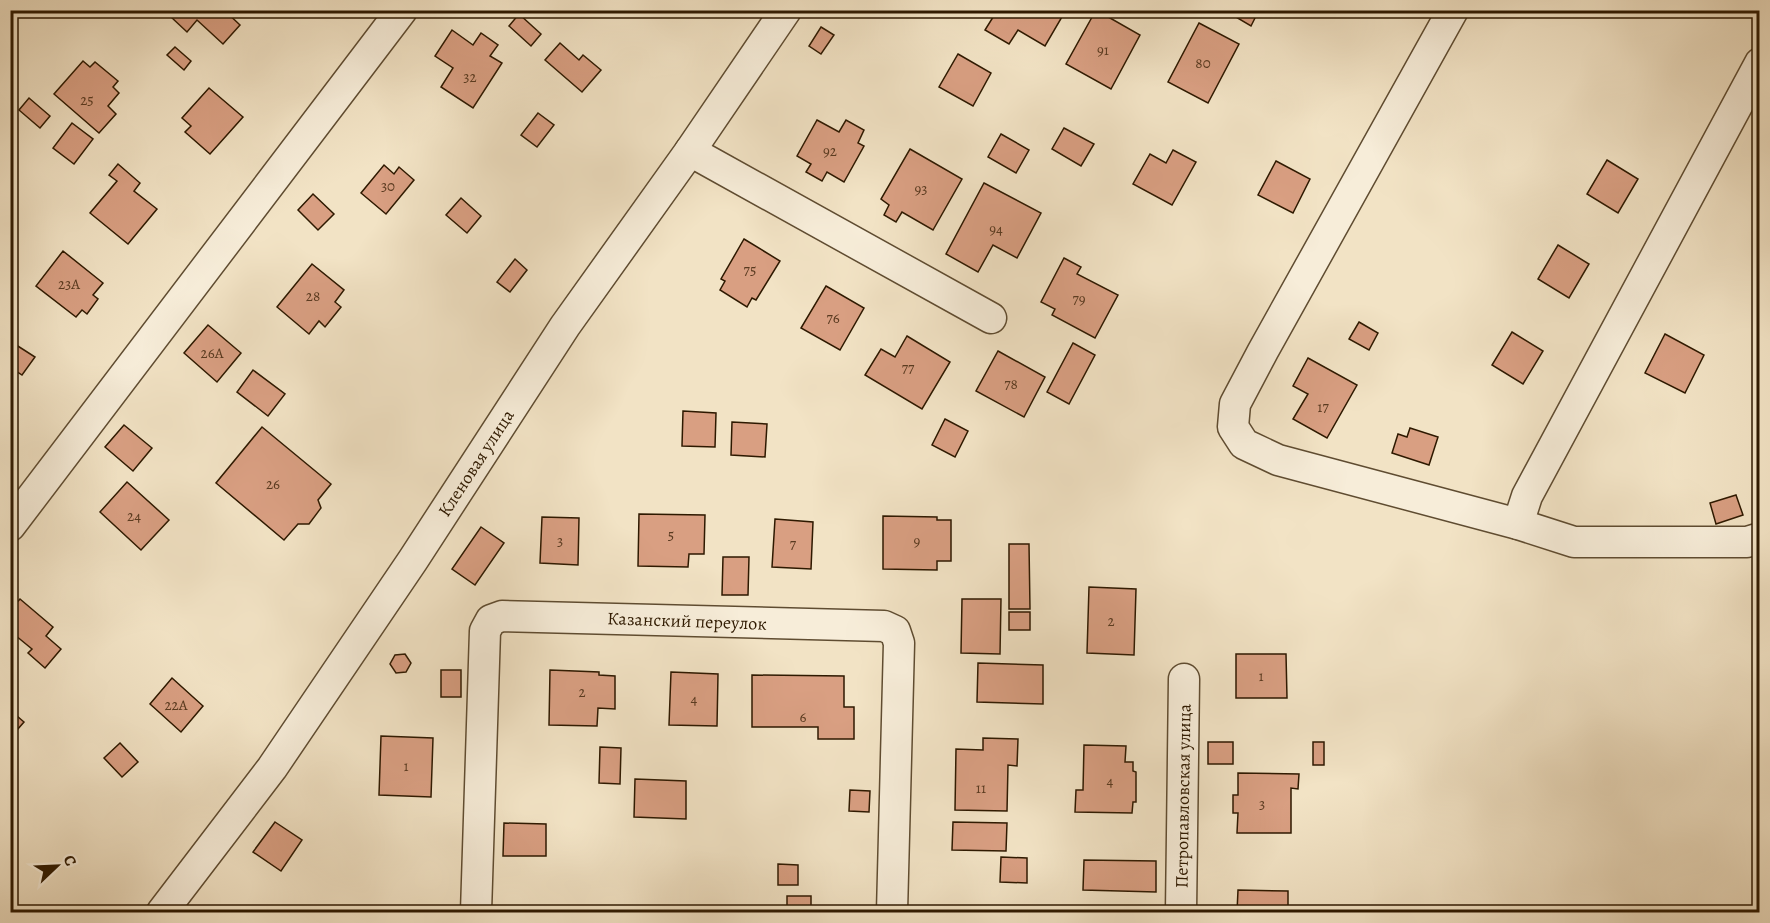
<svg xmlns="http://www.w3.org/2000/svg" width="1770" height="923" font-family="Alegreya,serif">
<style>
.building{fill:#d99f82;stroke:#2e1900;stroke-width:1.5}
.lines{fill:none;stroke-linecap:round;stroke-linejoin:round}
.minor-casing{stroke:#5f4c31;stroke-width:33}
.minor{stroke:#f7edd9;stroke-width:30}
.labels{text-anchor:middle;stroke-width:4.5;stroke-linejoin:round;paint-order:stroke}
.number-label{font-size:15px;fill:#593a20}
.street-label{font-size:18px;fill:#2e1900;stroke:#f7edd9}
</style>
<rect width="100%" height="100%" fill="#f2e3c5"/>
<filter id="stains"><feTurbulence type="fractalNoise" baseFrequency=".00333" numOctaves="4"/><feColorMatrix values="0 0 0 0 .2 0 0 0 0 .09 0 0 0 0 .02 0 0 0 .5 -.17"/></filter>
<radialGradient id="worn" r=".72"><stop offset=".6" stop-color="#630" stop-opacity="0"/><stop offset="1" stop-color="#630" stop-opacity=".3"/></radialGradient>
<g class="building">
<polygon points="177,10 224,10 240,25 223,44 197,20 187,32 171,17"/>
<polygon points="992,10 1066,10 1045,46 1018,30 1009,44 985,30 995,14"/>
<polygon points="1096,10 1140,35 1111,89 1066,64"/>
<polygon points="1224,10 1259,10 1251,26"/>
<polygon points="519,14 541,34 531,46 509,26"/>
<polygon points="1199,23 1239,44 1208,103 1168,82"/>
<polygon points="821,27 834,35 821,54 809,46"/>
<polygon points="452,30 473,45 481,33 498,45 490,56 502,63 473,108 441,87 453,68 435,56"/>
<polygon points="560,43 579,60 583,55 601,70 582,92 545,60"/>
<polygon points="175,47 191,61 184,70 167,55"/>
<polygon points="958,54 991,73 973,106 939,87"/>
<polygon points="83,61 90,67 95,62 118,81 113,87 119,93 108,106 116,114 99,133 54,94"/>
<polygon points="209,88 243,117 210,154 185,132 191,126 182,118"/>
<polygon points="29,98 50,116 40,128 19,110"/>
<polygon points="538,113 554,125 537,147 521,135"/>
<polygon points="817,120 839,132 846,120 864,130 858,143 864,146 844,182 827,172 822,181 806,172 811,164 797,156"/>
<polygon points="72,123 93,139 74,164 53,148"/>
<polygon points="1064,128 1094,144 1081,166 1052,149"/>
<polygon points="1001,134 1029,150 1016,173 988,157"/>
<polygon points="910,149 962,179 933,230 902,212 896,222 884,215 889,205 881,199"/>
<polygon points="1173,150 1196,162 1172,205 1133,184 1150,154 1166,163"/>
<polygon points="1607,160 1638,179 1618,213 1587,194"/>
<polygon points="1276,161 1310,179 1293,213 1258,195"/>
<polygon points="118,164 140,183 134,191 157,209 128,244 90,213 117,181 109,175"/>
<polygon points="384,165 394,174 399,167 414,180 386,214 361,193"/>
<polygon points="984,183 1041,213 1017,258 993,245 978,272 946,254"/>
<polygon points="313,194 334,214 318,230 298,210"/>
<polygon points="461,198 481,216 467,233 446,215"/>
<polygon points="744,239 780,261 756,300 752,298 747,307 720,290 725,281 721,279"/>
<polygon points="1558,245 1589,264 1569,298 1538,279"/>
<polygon points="63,251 103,283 93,295 98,299 87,314 82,310 76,317 36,286"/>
<polygon points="1064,258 1081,267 1077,274 1118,295 1095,338 1052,315 1055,309 1041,302"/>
<polygon points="515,259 527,270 510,292 497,282"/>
<polygon points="312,264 344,290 335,302 341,307 325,327 319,321 309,334 277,307"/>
<polygon points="826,286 864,308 840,350 801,328"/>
<polygon points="1359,322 1378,333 1369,350 1349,339"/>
<polygon points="208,325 241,353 217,382 184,353"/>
<polygon points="1512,332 1543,351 1523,384 1492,365"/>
<polygon points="1665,334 1704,355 1685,393 1645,373"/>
<polygon points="907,336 950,362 922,409 865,375 881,349 895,357"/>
<polygon points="10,341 35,357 22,375 10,367"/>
<polygon points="1073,343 1095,355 1069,404 1047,392"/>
<polygon points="998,351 1045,377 1024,417 976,391"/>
<polygon points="1308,358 1357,385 1327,438 1293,419 1308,394 1293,386"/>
<polygon points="253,370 285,394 268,416 237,392"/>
<polygon points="683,411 716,413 715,447 682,446"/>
<polygon points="945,419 968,431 955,457 932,445"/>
<polygon points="732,422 767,424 765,457 731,455"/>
<polygon points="124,425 152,448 133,471 105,447"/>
<polygon points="262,427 331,484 318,500 321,508 309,524 298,524 284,540 216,483"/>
<polygon points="1410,428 1438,437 1429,465 1392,453 1398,434 1407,437"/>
<polygon points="127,482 169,520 141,550 100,512"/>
<polygon points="1736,495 1743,515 1716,524 1710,503"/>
<polygon points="639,514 705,515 704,554 689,554 688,567 638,566"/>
<polygon points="883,516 937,517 937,520 951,520 951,561 937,561 937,570 883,569"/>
<polygon points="542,517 579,518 578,565 540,563"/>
<polygon points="775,519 813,522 811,569 772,567"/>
<polygon points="481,527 504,543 475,585 452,569"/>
<polygon points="1009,544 1029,544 1030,609 1009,609"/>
<polygon points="723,557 749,557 748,595 722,595"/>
<polygon points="1089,587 1136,589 1134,655 1087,653"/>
<polygon points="20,599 53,627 46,636 61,649 45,668 28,653 32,649 10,631 10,610"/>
<polygon points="962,599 1001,599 1000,654 961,653"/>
<rect x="1009" y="612" width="21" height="18"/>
<polygon points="405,654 411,663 406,672 396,673 390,664 395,655"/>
<polygon points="1236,654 1286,654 1287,698 1236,698"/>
<polygon points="978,663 1043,665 1043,704 977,702"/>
<rect x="441" y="670" width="20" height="27"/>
<polygon points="550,670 599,672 599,675 615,676 615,709 598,708 597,726 549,725"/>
<polygon points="671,672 718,674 717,726 669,725"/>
<polygon points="752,675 844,676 844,707 854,707 854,739 818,739 818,727 752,727"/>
<polygon points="172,678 203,706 181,732 150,704"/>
<polygon points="10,710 24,722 10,738"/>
<polygon points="381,736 433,738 431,797 379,795"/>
<polygon points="983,738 1018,739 1017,766 1008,765 1007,811 955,810 956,749 983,750"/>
<rect x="1208" y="742" width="25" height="22"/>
<rect x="1313" y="742" width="11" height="23"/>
<polygon points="120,743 138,762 122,777 104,758"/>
<polygon points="1084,745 1126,746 1125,762 1133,762 1133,771 1136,772 1136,802 1133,802 1132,813 1075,812 1076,790 1083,790"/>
<polygon points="600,747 621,748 620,784 599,783"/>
<polygon points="1238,773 1299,774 1298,789 1291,788 1291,833 1237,833 1238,813 1233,813 1233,795 1238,795"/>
<polygon points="635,779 686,781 686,819 634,817"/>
<polygon points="850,790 870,791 869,812 849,811"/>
<polygon points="275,822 302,840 281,871 253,852"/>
<polygon points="953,822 1007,823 1006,851 952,850"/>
<polygon points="504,823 546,824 546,856 503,856"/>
<polygon points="1001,857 1027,858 1027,883 1000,882"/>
<polygon points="1084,860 1156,861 1156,892 1083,890"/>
<polygon points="778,864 798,865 798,885 778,885"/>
<polygon points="1238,890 1288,891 1288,912 1237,912"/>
<rect x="787" y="896" width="24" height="16"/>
</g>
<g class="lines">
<g class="minor-casing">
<g id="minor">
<polyline points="1453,10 1263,351 1235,404 1233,427 1244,444 1278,460 1518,524 1574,542 1747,542 1760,538"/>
<polyline points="690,151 991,318"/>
<polyline points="1518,524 1527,496 1760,63"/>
<polyline points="10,526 402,10"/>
<polyline points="162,912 272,768 413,560 565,326 690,151 786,10"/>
<polyline points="476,912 485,631 491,620 502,616 884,626 895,631 899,643 892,912"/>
<polyline points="1181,912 1184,679"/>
</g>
</g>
<use href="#minor" class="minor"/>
</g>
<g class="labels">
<g class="number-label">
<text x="1103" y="55">91</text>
<text x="1203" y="68">80</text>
<text x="470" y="82">32</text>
<text x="87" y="105">25</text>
<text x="830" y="156">92</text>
<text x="388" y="191">30</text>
<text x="921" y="194">93</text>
<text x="996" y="234">94</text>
<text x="750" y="275">75</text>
<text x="69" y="289">23А</text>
<text x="313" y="301">28</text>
<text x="1079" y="304">79</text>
<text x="833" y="323">76</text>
<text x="212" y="358">26А</text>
<text x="908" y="373">77</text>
<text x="1011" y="389">78</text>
<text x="1323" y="412">17</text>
<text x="273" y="489">26</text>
<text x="134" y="521">24</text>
<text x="671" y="540">5</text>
<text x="560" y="546">3</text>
<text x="917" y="546">9</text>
<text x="793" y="549">7</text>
<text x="1111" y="626">2</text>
<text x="1261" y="681">1</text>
<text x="582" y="697">2</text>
<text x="694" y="704">4</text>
<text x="176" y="710">22А</text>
<text x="803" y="722">6</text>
<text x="406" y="771">1</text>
<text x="1110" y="786">4</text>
<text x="981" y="793">11</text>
<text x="1262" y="809">3</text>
</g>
<g class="street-label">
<text transform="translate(476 463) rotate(-57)" y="6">Кленовая улица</text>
<text transform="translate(687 621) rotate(2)" y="6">Казанский переулок</text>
<text transform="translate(1183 796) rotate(-89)" y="6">Петропавловская улица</text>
</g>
</g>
<rect width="1770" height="923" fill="none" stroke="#f2e3c5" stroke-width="36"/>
<rect x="12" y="12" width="1746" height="899" fill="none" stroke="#2e1900" stroke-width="3"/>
<rect x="18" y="18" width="1734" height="887" fill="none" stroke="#2e1900" stroke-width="1.5"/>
<g transform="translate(57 866) rotate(67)" stroke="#f7edd9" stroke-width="4.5" paint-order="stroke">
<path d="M0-4.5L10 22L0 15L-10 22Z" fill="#2e1900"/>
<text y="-9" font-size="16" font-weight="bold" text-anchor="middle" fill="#2e1900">С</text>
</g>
<rect width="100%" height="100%" filter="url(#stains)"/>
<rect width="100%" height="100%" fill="url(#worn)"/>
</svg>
